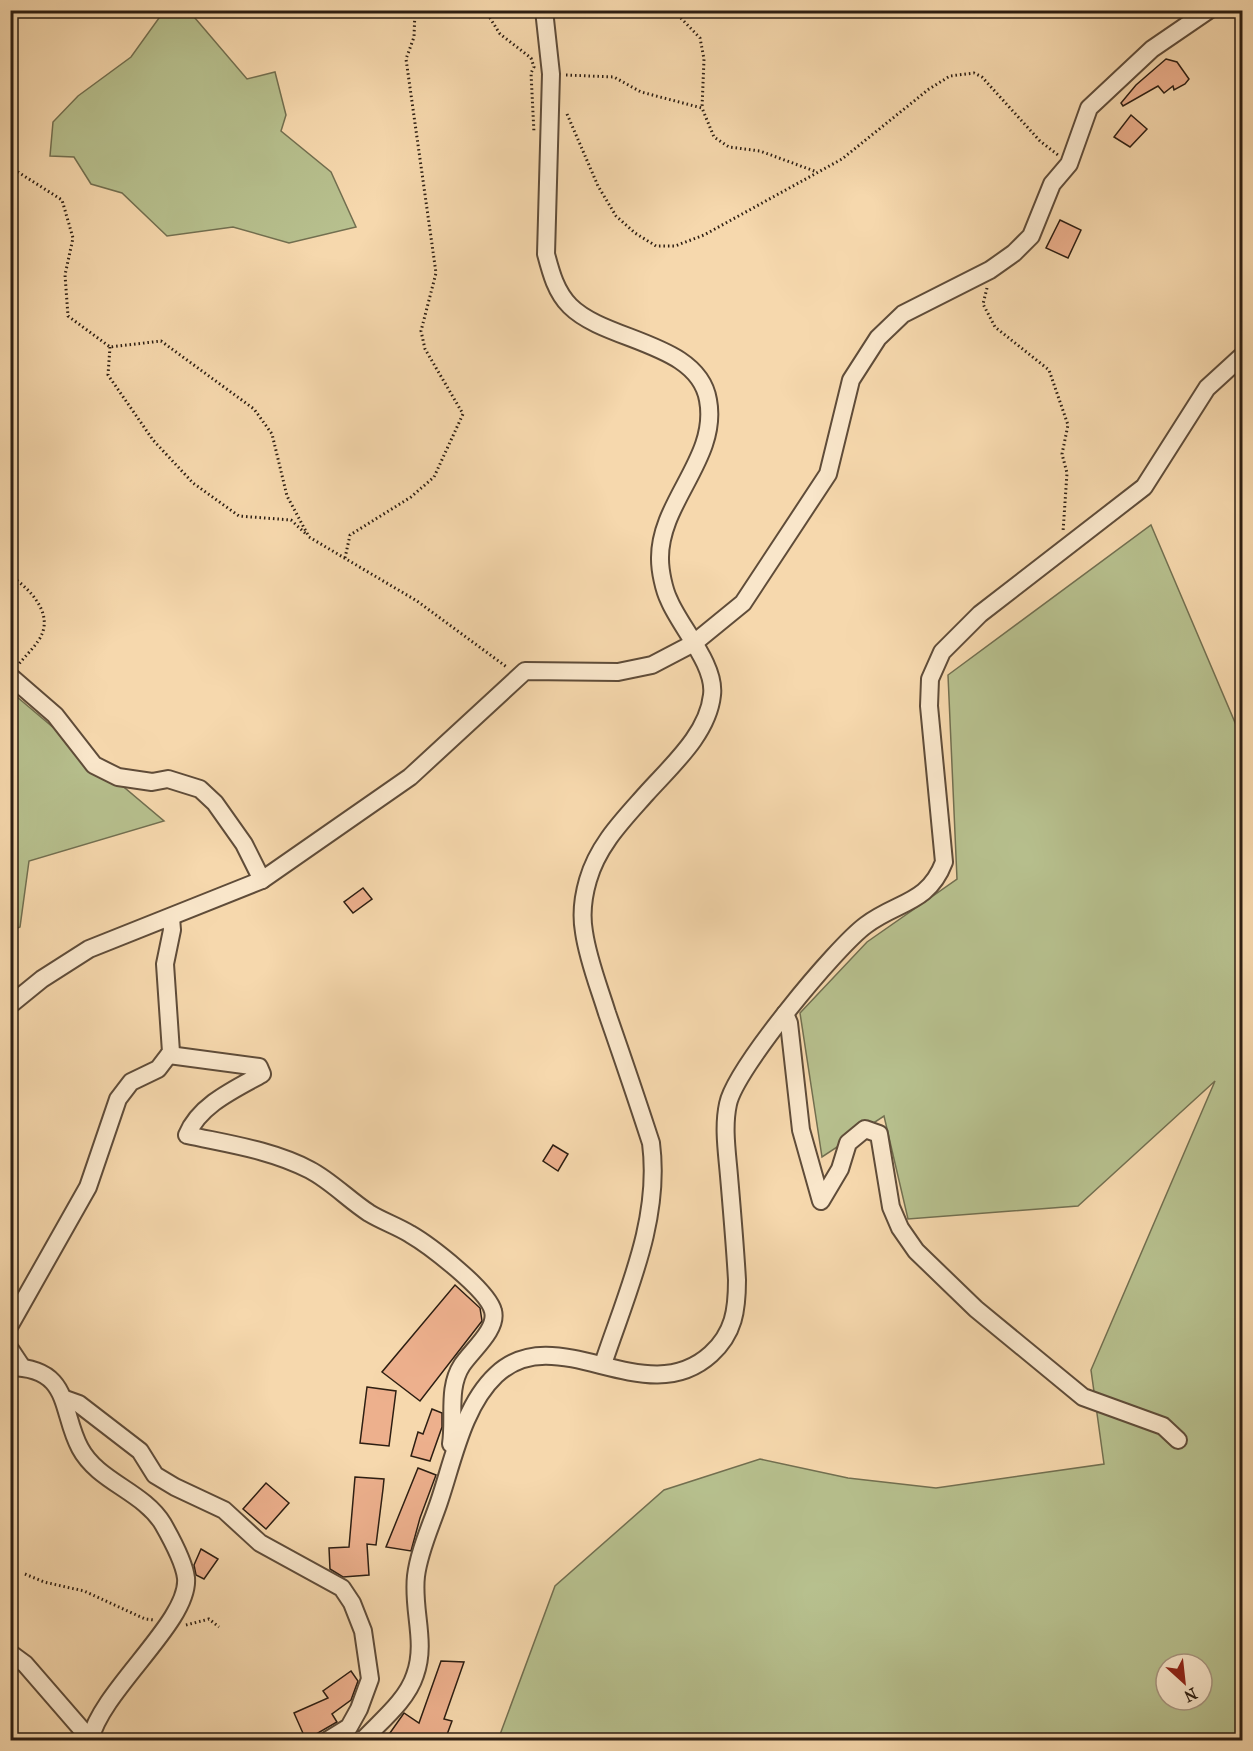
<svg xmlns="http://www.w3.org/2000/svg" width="1253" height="1751" font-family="'IM FELL French Canon',serif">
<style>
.green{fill:#b7c08e;stroke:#726f50;stroke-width:1.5;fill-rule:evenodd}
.building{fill:#edb08d;stroke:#2d1e12;stroke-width:1.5}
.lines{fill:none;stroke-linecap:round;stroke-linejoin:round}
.minor-casing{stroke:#5f4c39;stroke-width:20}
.path{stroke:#2d1e12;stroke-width:3;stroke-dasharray:1.5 3;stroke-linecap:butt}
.minor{stroke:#f9e6ca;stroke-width:16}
</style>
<rect width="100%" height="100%" fill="#f6d8ad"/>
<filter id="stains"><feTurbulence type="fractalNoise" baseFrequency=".00333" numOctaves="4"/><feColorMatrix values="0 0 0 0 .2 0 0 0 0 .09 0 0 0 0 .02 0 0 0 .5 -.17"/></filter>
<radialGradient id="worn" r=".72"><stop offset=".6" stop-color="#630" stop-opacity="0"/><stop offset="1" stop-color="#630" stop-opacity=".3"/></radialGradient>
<g class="green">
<polygon points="164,11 189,11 247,79 275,72 286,115 281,131 331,172 356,227 289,243 233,227 167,236 122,193 91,184 74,157 50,156 53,122 78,96 131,57"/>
<path d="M1151,525L1242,739V1740H498L555,1586L664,1490L760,1459L848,1478L936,1488L1104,1464L1091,1370L1215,1081L1078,1206L908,1219L884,1116L822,1157L800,1013L867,942L957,879L948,675ZM1166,1664H1202V1700H1166Z"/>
<polygon points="10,691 164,821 29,861 20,927 11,931"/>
</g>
<g class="building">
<polygon points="1166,59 1177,62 1189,79 1185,84 1174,90 1173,86 1164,93 1158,86 1123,106 1121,103 1136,85"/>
<polygon points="1131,115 1147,129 1130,147 1114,137"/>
<polygon points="1060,220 1081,230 1068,258 1046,248"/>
<polygon points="363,888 372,899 353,913 344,902"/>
<polygon points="553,1145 568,1154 558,1171 543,1161"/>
<polygon points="455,1285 480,1308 482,1321 420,1401 382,1372"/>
<polygon points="367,1387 396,1391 389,1446 360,1443"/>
<polygon points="432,1409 442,1413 442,1427 430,1461 411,1456 418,1432 423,1434"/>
<polygon points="418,1468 436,1475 420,1518 411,1551 386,1547"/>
<polygon points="355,1477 384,1479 383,1489 376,1545 367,1544 369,1575 343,1577 330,1569 329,1548 349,1547"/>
<polygon points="266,1483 289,1503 266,1529 243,1509"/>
<polygon points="201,1549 218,1559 204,1579 196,1575 194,1565"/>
<polygon points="441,1661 464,1662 444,1719 452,1721 445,1740 385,1740 404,1713 419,1723"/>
<polygon points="351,1671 358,1681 351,1700 332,1714 337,1722 306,1740 294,1713 328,1698 323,1691"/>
</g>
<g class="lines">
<g class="minor-casing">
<g id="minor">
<path d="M544,10L551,74L546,254C551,273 556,292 570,306C606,342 698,342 708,400C719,458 659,502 660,559C660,571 664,590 669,600C680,627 716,665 712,695C708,734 671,766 646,794C623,820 598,845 588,880C583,897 581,915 584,932C588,960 599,987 607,1013C622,1056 637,1100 651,1143C661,1220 627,1292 603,1364"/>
<polyline points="10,676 55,715 94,765 118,777 152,782 168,779 200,789 215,803 244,844 262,880"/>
<polyline points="10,1005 42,979 89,949 262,880 410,777 525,671 618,672 652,665 694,643 743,603 828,474 851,380 878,338 903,314 990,270 1014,253 1031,236 1052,184 1069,164 1089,108 1152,49 1209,10"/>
<polyline points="785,1014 789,1023 801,1130 821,1201 840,1169 848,1143 865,1129 879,1134 891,1207 900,1228 916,1251 976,1309 1083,1397 1163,1426 1178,1440"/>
<path d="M169,1055L259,1067L262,1074C235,1089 199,1105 187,1135C228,1144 272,1150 310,1170C331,1181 349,1200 369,1213C382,1221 397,1226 410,1234C429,1245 488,1290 493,1311C498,1329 472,1350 462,1365C447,1388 455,1417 451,1444"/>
<polyline points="10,1325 88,1187 118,1099 131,1082 158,1069 171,1052 165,964 172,930 171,918"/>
<polyline points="10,1349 22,1367"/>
<path d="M10,1367C72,1368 60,1411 80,1448C98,1482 143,1491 163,1524C171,1538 184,1561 186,1578C190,1621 102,1689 90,1740"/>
<polyline points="65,1399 79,1404 140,1451 155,1475 175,1487 224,1510 260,1543 342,1588 352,1603 363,1631 370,1679 359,1709 349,1727 328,1740"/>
<polyline points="10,1653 25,1664 84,1732 91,1736"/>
<path d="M359,1740L364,1739C382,1720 407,1700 415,1675C427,1642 412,1610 416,1576C419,1551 431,1526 439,1502C453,1461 463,1406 496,1375C557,1317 645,1414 711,1354C734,1333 737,1310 737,1280C735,1245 732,1211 729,1176C727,1152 723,1127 728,1104C735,1069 836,947 866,925C898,901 928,904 944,862L929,706L930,679L942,652L980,614L1144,487L1207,388L1242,356"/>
</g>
</g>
<g class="path">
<polyline points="485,10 500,34 531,58 534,67 531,73 534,133"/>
<polyline points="620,10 676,13 700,38 704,59 702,108"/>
<polyline points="566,75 614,77 641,92 702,108 714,137 729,147 760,151 817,172"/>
<polyline points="567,114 598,186 616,216 635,233 656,246 675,246 704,235 842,159 929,89 950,76 974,73 982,77 1040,141 1058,155"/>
<polyline points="10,167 62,200 73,238 65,275 68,316 110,347 161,341 254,409 272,434 287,496 309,537 417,601 508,668"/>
<polyline points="987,288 983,304 995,327 1049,370 1068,425 1062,454 1067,473 1063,532"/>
<polyline points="110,347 108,375 153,440 193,483 239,516 291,520 306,534"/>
<polyline points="345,558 350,535 411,497 434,477 463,414 425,349 421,331 436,273 406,59 414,37 415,10"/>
<path d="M10,575C27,587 52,610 42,634C38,644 26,655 19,664"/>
<polyline points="25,1574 44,1582 84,1591 145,1619 154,1620"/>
<polyline points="186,1625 209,1619 219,1627"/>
</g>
<use href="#minor" class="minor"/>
</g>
<rect width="1253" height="1751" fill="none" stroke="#f6d8ad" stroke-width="36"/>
<rect x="12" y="12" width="1229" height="1727" fill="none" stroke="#2d1e12" stroke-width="3"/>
<rect x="18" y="18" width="1217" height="1715" fill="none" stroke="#2d1e12" stroke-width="1.5"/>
<g transform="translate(1184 1682) rotate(153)"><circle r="28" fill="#f9e6ca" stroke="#a79680" stroke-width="1.5"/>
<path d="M0-4.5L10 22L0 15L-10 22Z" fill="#8f2418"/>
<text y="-9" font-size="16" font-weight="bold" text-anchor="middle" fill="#2d1e12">N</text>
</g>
<rect width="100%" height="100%" filter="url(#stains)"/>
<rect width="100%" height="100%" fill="url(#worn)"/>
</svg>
